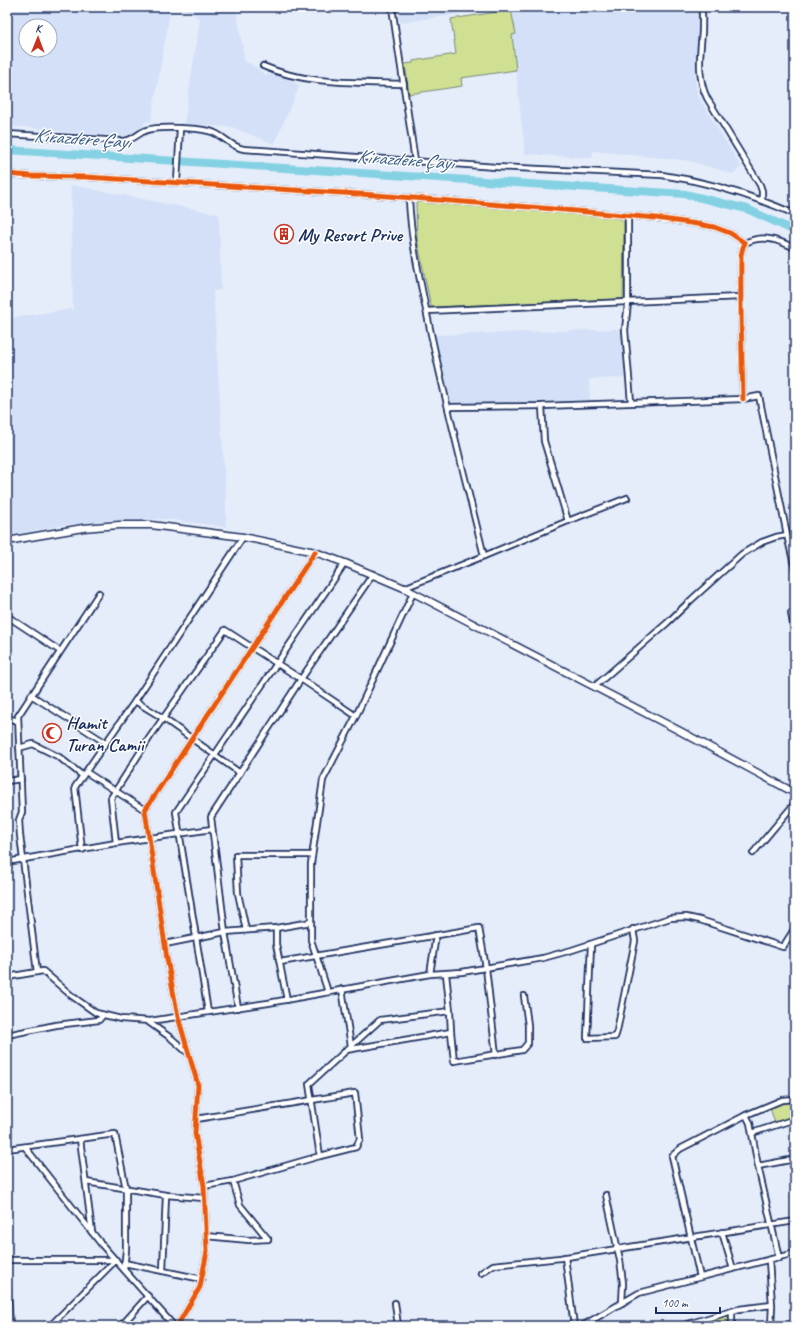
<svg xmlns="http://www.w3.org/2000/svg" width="802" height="1333" font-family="Caveat,sans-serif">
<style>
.built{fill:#d3e0f7;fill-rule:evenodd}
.green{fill:#d0e093;stroke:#768878}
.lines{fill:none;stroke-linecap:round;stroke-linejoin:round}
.river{stroke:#84d1e3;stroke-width:8}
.minor-casing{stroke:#1b2f5e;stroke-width:8}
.tertiary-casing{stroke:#1b2f5e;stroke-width:8}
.secondary-casing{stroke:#1b2f5e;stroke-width:9}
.minor{stroke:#fff;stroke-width:4.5}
.tertiary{stroke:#fff;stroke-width:5.5}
.secondary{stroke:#fff;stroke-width:6}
.cycleway-casing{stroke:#fff;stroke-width:8}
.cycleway{stroke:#e8590c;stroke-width:5}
.labels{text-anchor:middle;stroke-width:3;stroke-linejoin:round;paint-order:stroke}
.poi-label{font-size:19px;font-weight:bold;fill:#1b2f5e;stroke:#fff;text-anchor:start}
.water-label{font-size:20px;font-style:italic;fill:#3a6086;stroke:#fff}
</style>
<rect width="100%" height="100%" fill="#e5edfa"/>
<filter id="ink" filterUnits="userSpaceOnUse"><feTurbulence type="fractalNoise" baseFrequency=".025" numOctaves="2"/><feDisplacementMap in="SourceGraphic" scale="8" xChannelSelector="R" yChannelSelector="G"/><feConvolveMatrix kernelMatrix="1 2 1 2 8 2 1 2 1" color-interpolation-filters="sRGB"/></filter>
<g filter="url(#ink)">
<g class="built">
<path d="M7,7H171L151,122H145L144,125L138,130L126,136L73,133L34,128L7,126ZM26,26H50V50H26Z"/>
<polygon points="183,7 236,7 245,62 251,64 266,75 277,74 300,85 274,144 232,127 184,124 200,19"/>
<polygon points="397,7 456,7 458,14 400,23"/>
<polygon points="510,7 697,7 699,18 695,81 698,96 741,167 733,174 690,161 593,151 592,158 525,154 512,35 516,34"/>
<polygon points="71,185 219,214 221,290 213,291 226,501 226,527 166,519 112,520 64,525 7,536 7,318 73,309"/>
<polygon points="622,329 626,378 589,379 590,400 451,405 435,335"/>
</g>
<g class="green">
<polygon points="511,10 516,34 512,35 516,70 461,78 462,86 409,94 405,64 413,63 413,61 456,54 451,19"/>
<polygon points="416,202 547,211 618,218 624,222 623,299 431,307 417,239"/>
<polygon points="793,1102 795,1102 795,1116 775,1123 770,1108 778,1104"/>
<polygon points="725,1316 729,1317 728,1326 690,1326"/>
</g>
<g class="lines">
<polyline class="river" points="7,150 685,194 747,209 795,231"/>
<g class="minor-casing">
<g id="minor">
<polyline points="392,7 415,161"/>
<path d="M701,7C703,15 702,23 702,32C700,54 697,78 707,98L760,185L762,191V200"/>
<path d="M263,66C307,85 356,82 404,84"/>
<path d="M7,134L122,141C134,141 137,133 147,130C159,126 196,128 209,131C223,134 230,147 244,149L496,167L662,175C710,182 751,195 795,214"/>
<path d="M7,174L31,176L86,177L375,195L542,208L656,218L697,224L714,227L730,233L745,243L743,247L741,255C740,303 742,351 743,399"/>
<polyline points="177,182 180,128"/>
<polyline points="628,216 628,303 625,330 631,402"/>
<path d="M745,243C763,234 778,240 795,248"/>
<polyline points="427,311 740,297"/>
<polyline points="542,406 544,441 568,521"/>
<polyline points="448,407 542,406 743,399 759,396 787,535 795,569"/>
<polyline points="484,556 568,521 627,498"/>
<path d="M404,588L484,556C466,482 447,408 431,334C422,289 411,244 409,199"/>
<polyline points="795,611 791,613 795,634"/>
<polyline points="7,616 60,651"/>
<polyline points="594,687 667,623 691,600 742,554 762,542 776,537 787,535"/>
<polyline points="31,695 106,743"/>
<polyline points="135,701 163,718 240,773"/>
<polyline points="7,718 18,721"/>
<polyline points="19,748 33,744 59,757 83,776"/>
<polyline points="86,772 145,810"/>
<polyline points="7,781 21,779"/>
<polyline points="116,843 111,798 150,737 225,630 301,679 356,716"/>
<polyline points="82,850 75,787 135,701 243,537"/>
<polyline points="753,853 795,803"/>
<polyline points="7,862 116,843 212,829"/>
<polyline points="276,928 276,944 287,1000"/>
<polyline points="246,930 238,893 236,855 312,855"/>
<polyline points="165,944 225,932 276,928 311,922"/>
<polyline points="591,944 587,1038 615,1037 617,1031 635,941 633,929"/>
<polyline points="280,962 479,928 486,968 496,1055"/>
<polyline points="37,972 20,835 19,820 22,812 18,716 99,593"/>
<polyline points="430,974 436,935"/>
<polyline points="7,977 43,971 72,996 96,1013 121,1019 150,1021 268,1003 430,974 462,972 543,958 572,950 670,918 686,917 700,920 783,947 795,928"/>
<polyline points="342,989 351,1046"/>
<polyline points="328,992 311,940 311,864 323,780 356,716 413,593"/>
<polyline points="238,1008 225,932 211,817 301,679 373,574"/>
<polyline points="450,1011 451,1032 454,1061 522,1050 528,1043 528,1025 524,996"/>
<polyline points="208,1012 176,812 345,563"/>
<polyline points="147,1021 171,1038 188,1053"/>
<polyline points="7,1035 56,1025 99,1020 103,1015"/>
<polyline points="346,1050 451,1032"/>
<polyline points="746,1115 782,1100 795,1099"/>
<polyline points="196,1119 355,1093 360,1139 356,1147 320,1156"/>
<polyline points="752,1133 795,1119"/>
<polyline points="80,1139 92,1232"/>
<polyline points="25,1147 102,1245 174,1326"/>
<polyline points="7,1149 115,1134 126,1189 126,1250 124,1269"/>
<polyline points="758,1166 779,1258"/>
<polyline points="233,1181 240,1205 268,1239"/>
<polyline points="86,1182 166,1195 204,1198"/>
<polyline points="204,1186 233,1181 320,1156 309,1084 380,1020 450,1011 446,974"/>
<polyline points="606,1195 620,1260 623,1283 622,1303"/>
<polyline points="722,1232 733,1269"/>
<polyline points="206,1236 249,1240 268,1239"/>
<polyline points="565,1257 574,1326"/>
<polyline points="7,1260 116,1260"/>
<polyline points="769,1260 772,1305"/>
<polyline points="124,1263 202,1279"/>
<polyline points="163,1271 166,1195"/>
<polyline points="481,1273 493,1265 560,1258 795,1221"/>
<polyline points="700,1277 672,1156 680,1149 746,1115 750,1123 758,1166 795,1159"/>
<polyline points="395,1303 398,1326"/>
<polyline points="771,1325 795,1325"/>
<polyline points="50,1326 116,1260"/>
<polyline points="121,1326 148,1296"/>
<polyline points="177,1326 200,1287 207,1251 204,1186 195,1133 198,1085 178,1017 167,959 145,810 315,552"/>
<polyline points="582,1326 639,1293 795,1253"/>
<polyline points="681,1326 739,1309 772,1305 771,1326"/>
<polyline points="732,1326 732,1311"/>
</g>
</g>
<g class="tertiary-casing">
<polyline id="tertiary" points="7,1285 10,1326"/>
</g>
<g class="secondary-casing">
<polyline id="secondary" points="7,541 83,528 119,525 151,525 243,537 315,552 345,563 404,588 678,730 795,793"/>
</g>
<use href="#minor" class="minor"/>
<use href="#tertiary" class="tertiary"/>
<use href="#secondary" class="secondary"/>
<g class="cycleway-casing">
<g id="cycleway">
<path d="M7,174L31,176L86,177L375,195L542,208L656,218L697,224L714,227L730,233L745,243L743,247L741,255C740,303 742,351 743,399"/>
<polyline points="177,1326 200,1287 207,1251 204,1186 195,1133 198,1085 178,1017 167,959 145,810 315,552"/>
</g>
</g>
<use href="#cycleway" class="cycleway"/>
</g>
</g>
<defs>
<g id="building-ring" transform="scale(1)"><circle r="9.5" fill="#fff" stroke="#c8321e" stroke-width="1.5"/><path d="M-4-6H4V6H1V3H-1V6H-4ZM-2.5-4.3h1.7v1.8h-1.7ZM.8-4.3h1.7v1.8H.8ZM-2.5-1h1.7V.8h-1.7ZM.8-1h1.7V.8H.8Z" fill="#c8321e"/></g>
<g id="mosque-ring" transform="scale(1)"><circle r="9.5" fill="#fff" stroke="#c8321e" stroke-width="1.5"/><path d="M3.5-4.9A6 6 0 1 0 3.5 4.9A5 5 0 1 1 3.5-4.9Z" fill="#c8321e"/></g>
</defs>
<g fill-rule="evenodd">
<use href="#building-ring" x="284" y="234"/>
<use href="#mosque-ring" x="52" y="733"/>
</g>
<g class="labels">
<g class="poi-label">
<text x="298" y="241">My Resort Prive</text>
<text x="66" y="729">Hamit<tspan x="66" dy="22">Turan Camii</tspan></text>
</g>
<g class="water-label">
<text transform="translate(82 138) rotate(4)" y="7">Kirazdere Çayı</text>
<text transform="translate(405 159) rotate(4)" y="7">Kirazdere Çayı</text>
</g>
</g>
<rect width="802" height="1333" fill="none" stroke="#fff" stroke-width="24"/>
<rect x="12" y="12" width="778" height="1309" fill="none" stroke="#1b2f5e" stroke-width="1.5" filter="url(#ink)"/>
<g transform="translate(38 38) rotate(1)"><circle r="19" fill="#ffffff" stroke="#a4acbf"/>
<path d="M0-3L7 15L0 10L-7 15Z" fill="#c8321e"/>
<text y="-6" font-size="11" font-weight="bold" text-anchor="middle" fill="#1b2f5e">K</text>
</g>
<path d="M656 1307v6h64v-6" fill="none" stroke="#1b2f5e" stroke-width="2"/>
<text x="662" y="1307" font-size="12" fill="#1b2f5e" stroke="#ffffff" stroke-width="3" paint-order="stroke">100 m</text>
</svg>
